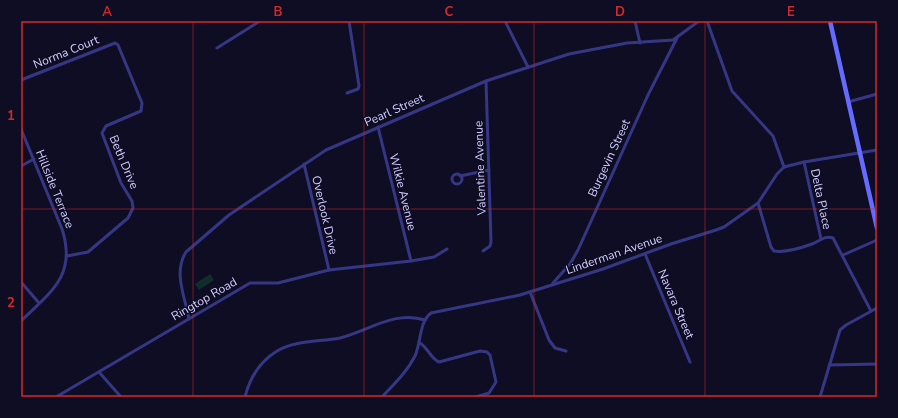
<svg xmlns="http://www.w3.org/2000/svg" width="898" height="418" font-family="'Nunito Sans',sans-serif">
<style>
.green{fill:#0f2e2b}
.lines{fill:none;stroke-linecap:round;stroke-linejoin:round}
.minor{stroke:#353785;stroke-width:3}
.secondary{stroke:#666bff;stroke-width:4.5}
.grid{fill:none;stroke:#d62828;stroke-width:1;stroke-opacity:0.55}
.labels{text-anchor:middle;stroke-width:3;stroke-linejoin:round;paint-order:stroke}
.street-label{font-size:12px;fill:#d2cfff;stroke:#0f0d23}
.neatline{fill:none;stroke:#d62828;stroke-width:1.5}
.grid-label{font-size:13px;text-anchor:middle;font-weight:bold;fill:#d62828}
</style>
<rect width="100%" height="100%" fill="#0f0d23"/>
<polygon class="green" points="210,274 214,280 199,290 195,284"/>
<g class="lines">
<g class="minor">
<polyline points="505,21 528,67"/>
<polyline points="635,21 640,43"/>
<polyline points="707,21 732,91 773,136 784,167"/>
<polyline points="217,48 260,21"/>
<polyline points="21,80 115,43 118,45 142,103 141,111 106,126 102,133 121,183 132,201 133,208 128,218 88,252 67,256"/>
<polyline points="347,93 358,89 359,86 349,21"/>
<polyline points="848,102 877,94"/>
<polyline points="378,127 411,261"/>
<path d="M21,129L62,229C77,275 51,292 21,321"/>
<polyline points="804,162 821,239"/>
<polyline points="304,164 329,270"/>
<polyline points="21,166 34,159"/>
<circle cx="457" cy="179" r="5"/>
<polyline points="460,176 489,170"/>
<path d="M758,203L771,247L774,251C786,253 801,248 812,244C820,241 825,235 833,238L871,311"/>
<polyline points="483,251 490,246 491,242 486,81"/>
<polyline points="645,254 690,362"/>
<polyline points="843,255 877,240"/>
<polyline points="21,282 39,303"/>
<polyline points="553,283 570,264 578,250 648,95 677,38"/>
<polyline points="530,292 549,340 555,348 566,351"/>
<path d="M189,319C185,297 173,272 186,252L229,215L326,150L486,81L569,54L627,43L673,40L699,21"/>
<path d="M420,343C428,348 431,359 439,362L480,351L487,352L490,355L496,382L489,393L476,397"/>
<polyline points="829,365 877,364"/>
<polyline points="99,372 121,397"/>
<polyline points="56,397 250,283 278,283 329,270 411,261 434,257 447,249"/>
<path d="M245,397C250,377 259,362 277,351C296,340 319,342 340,338C368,331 395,310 425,320"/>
<path d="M382,397C394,384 407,372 415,356C421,343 419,322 431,313L520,295L603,269L671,244L716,230L724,227L758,203L777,174L784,167L804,162L877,150"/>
<polyline points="820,397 840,330 846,325 877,308"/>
</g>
<polyline class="secondary" points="830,21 877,228"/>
</g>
<path class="grid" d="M193,21V397M364,21V397M534,21V397M705,21V397M21,209H877"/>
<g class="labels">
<g class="street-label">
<text transform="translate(66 52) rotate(-22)" y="4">Norma Court</text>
<text transform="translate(394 110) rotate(-24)" y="4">Pearl Street</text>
<text transform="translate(609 158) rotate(-65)" y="4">Burgevin Street</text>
<text transform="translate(124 162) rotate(67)" y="4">Beth Drive</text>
<text transform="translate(480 168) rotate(-92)" y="4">Valentine Avenue</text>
<text transform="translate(55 189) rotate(68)" y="4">Hillside Terrace</text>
<text transform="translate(403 192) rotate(76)" y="4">Wilkie Avenue</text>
<text transform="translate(821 199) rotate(78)" y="4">Delta Place</text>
<text transform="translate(325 215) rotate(77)" y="4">Overlook Drive</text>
<text transform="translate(614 254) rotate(-19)" y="4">Linderman Avenue</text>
<text transform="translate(204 299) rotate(-30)" y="4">Ringtop Road</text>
<text transform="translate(676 304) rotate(67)" y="4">Navara Street</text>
</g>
</g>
<rect width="898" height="418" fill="none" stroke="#0f0d23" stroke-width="44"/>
<rect x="22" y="22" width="854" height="374" class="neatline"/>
<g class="grid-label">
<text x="107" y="16">A</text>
<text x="278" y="16">B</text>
<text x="449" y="16">C</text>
<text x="620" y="16">D</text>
<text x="791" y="16">E</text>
<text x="11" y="120">1</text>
<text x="11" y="307">2</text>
</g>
</svg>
